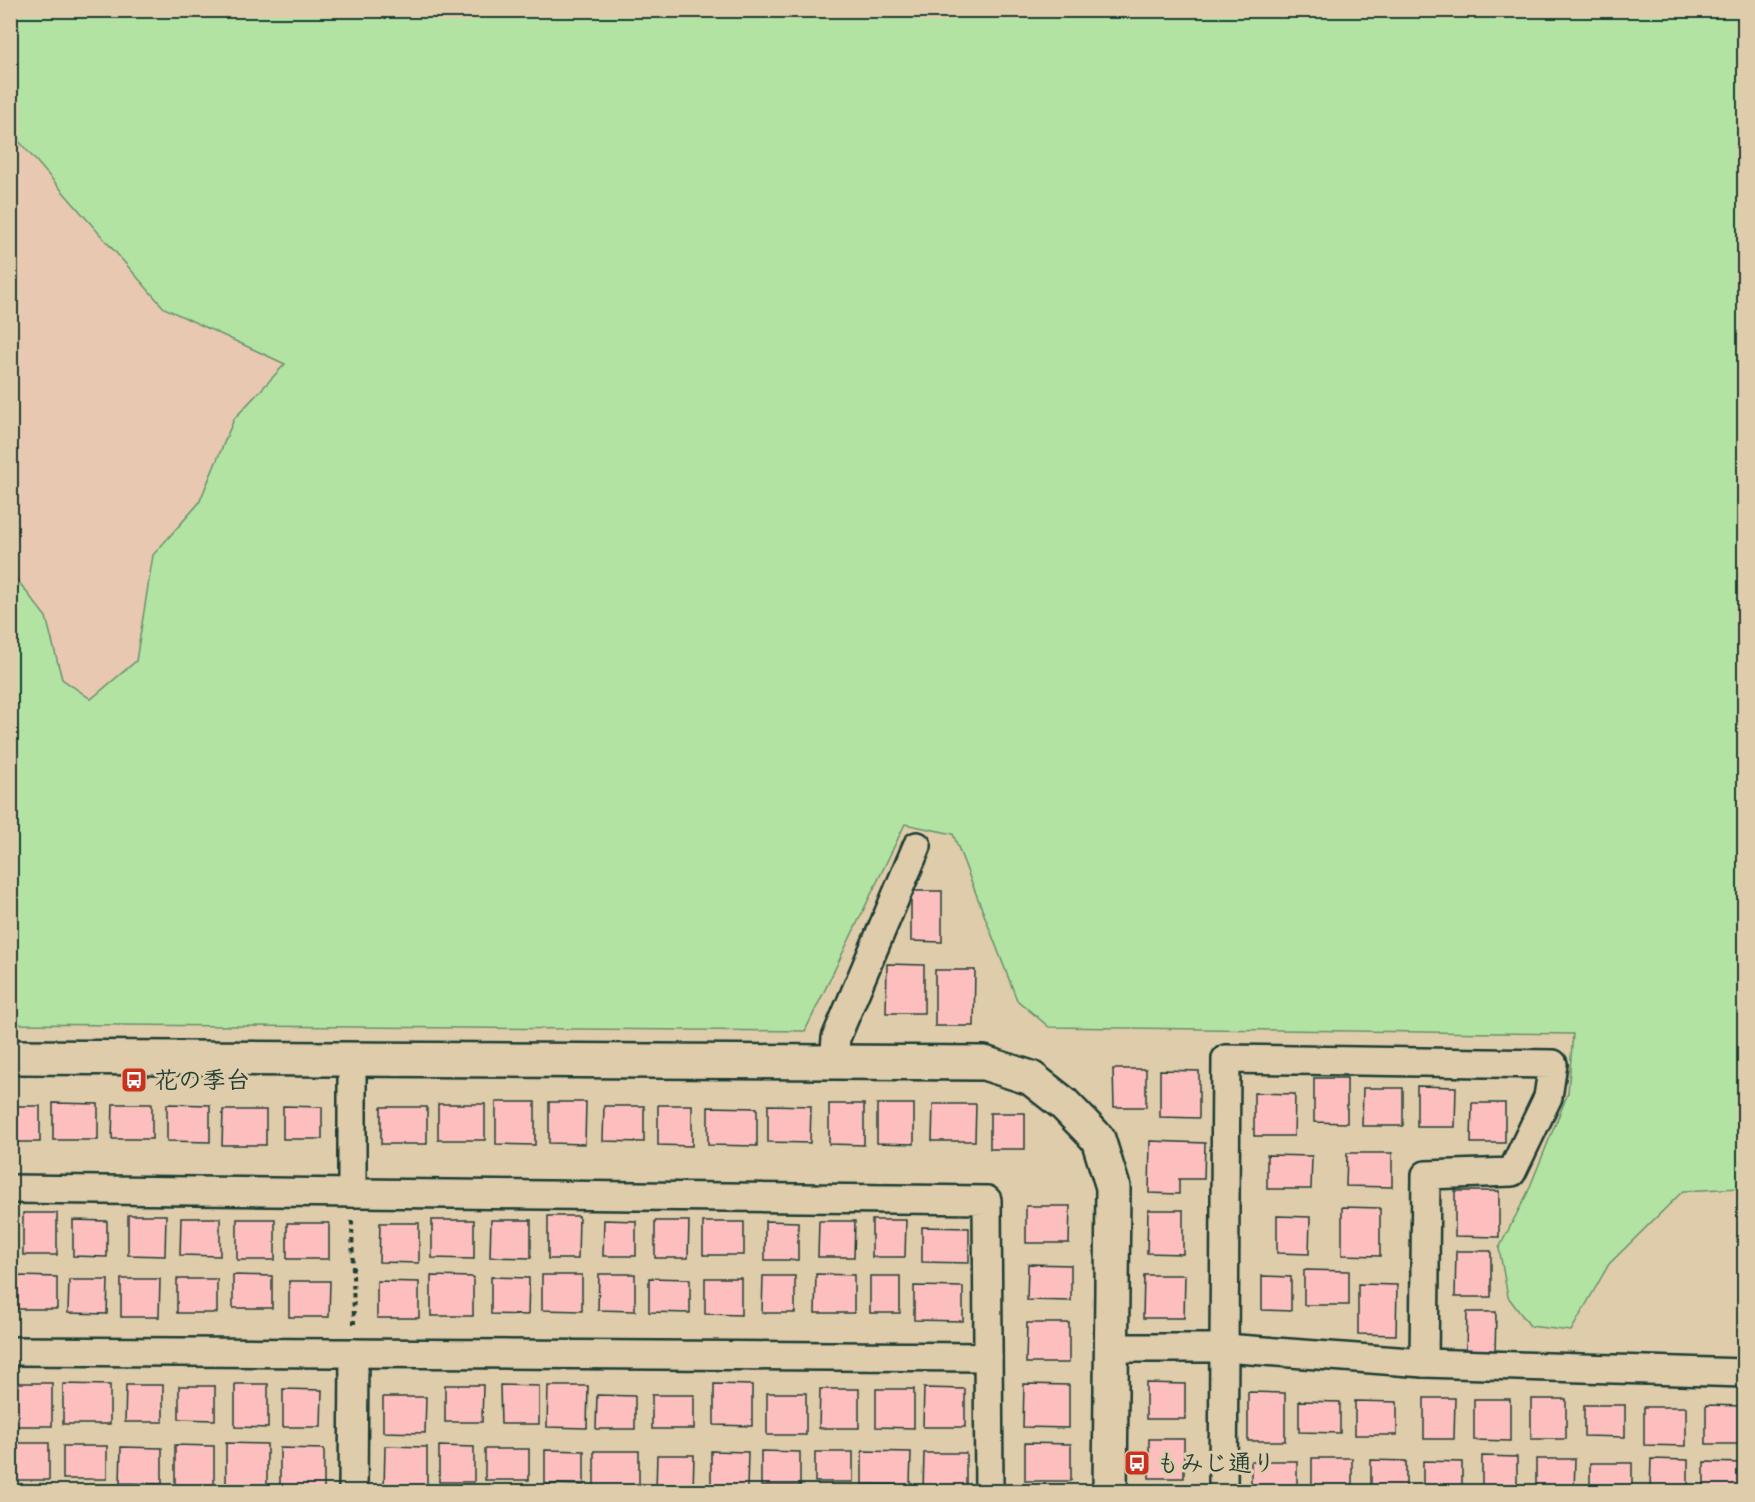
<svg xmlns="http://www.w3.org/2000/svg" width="1755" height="1502" font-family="'Indie Flower','Klee One',sans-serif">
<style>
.built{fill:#e8c8b0}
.green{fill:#b2e3a3;stroke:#68906c;stroke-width:1.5}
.building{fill:#fcbfbd;stroke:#1f3d34;stroke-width:1.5}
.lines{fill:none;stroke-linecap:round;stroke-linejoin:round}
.minor-casing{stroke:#1f3d34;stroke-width:32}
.tertiary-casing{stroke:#1f3d34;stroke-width:38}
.path{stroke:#1f3d34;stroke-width:4;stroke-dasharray:4.5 4.5;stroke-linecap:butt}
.minor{stroke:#dfccaa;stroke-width:27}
.tertiary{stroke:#dfccaa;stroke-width:33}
.labels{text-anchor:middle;stroke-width:6;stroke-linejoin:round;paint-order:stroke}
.poi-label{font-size:24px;font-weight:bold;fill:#1f3d34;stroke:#dfccaa;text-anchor:start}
</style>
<rect width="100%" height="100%" fill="#dfccaa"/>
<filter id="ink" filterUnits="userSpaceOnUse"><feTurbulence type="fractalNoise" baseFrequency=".0167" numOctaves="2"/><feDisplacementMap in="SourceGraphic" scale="12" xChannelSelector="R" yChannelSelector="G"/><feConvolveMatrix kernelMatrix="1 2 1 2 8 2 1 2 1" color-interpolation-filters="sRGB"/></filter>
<g filter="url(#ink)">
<polygon class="built" points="10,132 164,308 285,364 234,419 199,503 153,555 136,661 90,699 62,679 46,617 11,572"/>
<polygon class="green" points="11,10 1744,11 1744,1192 1740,1188 1683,1191 1609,1264 1571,1331 1530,1326 1508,1297 1499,1248 1527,1194 1568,1093 1573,1034 1049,1027 1017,1000 953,834 905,824 805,1031 11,1024 11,572 46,617 62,679 91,699 136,661 153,555 199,503 234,419 285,364 164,308 11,132"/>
<g class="building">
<polygon points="911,891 942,891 942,942 911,941"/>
<polygon points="887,964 924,965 924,1013 886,1013"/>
<polygon points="935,970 975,970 974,1026 935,1026"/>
<polygon points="1113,1069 1146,1069 1146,1107 1114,1107"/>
<polygon points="1160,1070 1199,1071 1199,1118 1160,1117"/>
<polygon points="1314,1078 1347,1078 1347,1123 1314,1122"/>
<polygon points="1417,1086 1456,1087 1455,1127 1417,1127"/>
<polygon points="1363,1088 1403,1088 1403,1126 1362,1126"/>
<polygon points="1254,1093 1295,1094 1294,1136 1254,1136"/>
<polygon points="496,1102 535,1102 535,1145 496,1144"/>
<polygon points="549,1102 586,1102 585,1144 549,1143"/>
<polygon points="53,1103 98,1104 98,1140 53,1140"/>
<polygon points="1472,1103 1505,1103 1505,1143 1471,1143"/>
<polygon points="113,1104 152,1104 152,1139 112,1139"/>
<polygon points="167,1104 210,1105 210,1142 167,1141"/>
<rect x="438" y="1104" width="47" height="36"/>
<polygon points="829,1104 864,1104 864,1145 829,1144"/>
<polygon points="877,1104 914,1104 914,1144 877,1143"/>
<polygon points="933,1104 976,1104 975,1141 932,1141"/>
<polygon points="658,1105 692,1105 692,1146 658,1145"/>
<polygon points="768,1105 811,1106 810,1143 768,1142"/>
<rect x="10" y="1106" width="30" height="36"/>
<polygon points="283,1106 322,1107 322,1139 283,1139"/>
<polygon points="604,1106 644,1106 644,1142 603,1141"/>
<rect x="381" y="1107" width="46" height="37"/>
<polygon points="708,1107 757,1108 757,1146 708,1145"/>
<polygon points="223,1110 266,1110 266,1145 222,1145"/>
<rect x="990" y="1113" width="35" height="36"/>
<polygon points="1150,1141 1205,1143 1204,1179 1179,1179 1179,1194 1149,1193"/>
<polygon points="1347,1153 1392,1153 1392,1187 1346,1186"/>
<polygon points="1267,1155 1312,1156 1311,1189 1267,1189"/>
<polygon points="1455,1191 1499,1191 1499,1237 1455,1236"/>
<polygon points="1026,1206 1070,1206 1069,1243 1026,1243"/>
<polygon points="1342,1207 1380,1208 1380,1256 1342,1255"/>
<polygon points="1148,1210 1183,1210 1183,1254 1147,1253"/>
<rect x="23" y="1213" width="34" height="42"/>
<polygon points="128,1215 166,1215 165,1256 128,1255"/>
<polygon points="548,1216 579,1216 578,1259 548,1259"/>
<polygon points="1277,1216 1310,1217 1309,1254 1277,1253"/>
<polygon points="181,1218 220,1218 220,1256 180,1255"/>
<rect x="237" y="1219" width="38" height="41"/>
<polygon points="73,1220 107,1221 107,1257 73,1256"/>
<polygon points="432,1220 474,1220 474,1259 432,1258"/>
<polygon points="491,1220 531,1220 531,1258 490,1257"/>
<polygon points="604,1220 636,1221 636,1256 603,1256"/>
<polygon points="872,1220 906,1220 905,1257 872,1257"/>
<polygon points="655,1221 689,1221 688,1258 655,1258"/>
<polygon points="765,1221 798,1222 798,1260 765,1260"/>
<polygon points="819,1221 855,1221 854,1257 818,1257"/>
<rect x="703" y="1222" width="41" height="33"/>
<rect x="287" y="1223" width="42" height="36"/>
<polygon points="380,1223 419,1223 419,1263 379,1262"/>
<polygon points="922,1227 969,1228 969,1263 922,1262"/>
<polygon points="1456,1251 1491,1251 1491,1297 1455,1297"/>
<polygon points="1028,1264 1071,1265 1071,1301 1027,1300"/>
<polygon points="1304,1270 1349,1271 1349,1305 1304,1305"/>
<polygon points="599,1274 635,1274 635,1311 598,1310"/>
<polygon points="816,1274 854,1275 854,1313 815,1313"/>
<polygon points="233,1275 272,1276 272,1308 233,1308"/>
<polygon points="542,1275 582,1275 582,1311 542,1310"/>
<polygon points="1144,1275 1185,1275 1184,1318 1143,1318"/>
<polygon points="18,1276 57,1277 57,1309 17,1309"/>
<polygon points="431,1276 473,1277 473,1316 431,1316"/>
<polygon points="763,1276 795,1276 795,1313 762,1313"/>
<rect x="870" y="1276" width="30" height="37"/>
<polygon points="1262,1276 1291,1277 1291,1311 1262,1310"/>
<polygon points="491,1277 529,1278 528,1315 491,1314"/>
<polygon points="649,1278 690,1279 690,1313 649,1312"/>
<polygon points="705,1278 741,1278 741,1315 705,1314"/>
<polygon points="121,1279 160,1279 159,1317 121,1317"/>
<rect x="177" y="1279" width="40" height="34"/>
<polygon points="69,1280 108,1280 107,1314 68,1313"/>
<polygon points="289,1281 330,1281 329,1317 289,1317"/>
<polygon points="377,1281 419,1282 419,1318 377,1318"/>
<polygon points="1358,1284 1397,1285 1396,1335 1358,1334"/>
<polygon points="914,1286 963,1287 963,1321 914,1320"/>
<polygon points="1467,1312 1496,1312 1495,1354 1466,1353"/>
<polygon points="1027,1323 1069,1323 1069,1363 1026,1363"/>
<rect x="15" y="1383" width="37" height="43"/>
<polygon points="1146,1383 1185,1384 1185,1419 1146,1419"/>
<polygon points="63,1384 110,1385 110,1424 63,1424"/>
<polygon points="235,1384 268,1384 268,1428 235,1427"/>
<polygon points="714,1384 752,1385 752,1426 714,1425"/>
<polygon points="1024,1384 1069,1385 1069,1428 1023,1427"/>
<polygon points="126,1385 163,1385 163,1422 125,1422"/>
<polygon points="445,1385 483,1385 482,1422 445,1422"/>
<polygon points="500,1385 539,1386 539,1424 501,1424"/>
<polygon points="179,1386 215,1386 215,1420 179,1419"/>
<polygon points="548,1386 588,1386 587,1428 547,1427"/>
<polygon points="924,1388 965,1389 965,1427 923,1427"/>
<polygon points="283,1389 322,1390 321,1427 283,1427"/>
<polygon points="820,1389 859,1389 859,1428 819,1428"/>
<polygon points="876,1389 914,1389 914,1428 876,1427"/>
<polygon points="1248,1392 1285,1393 1285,1441 1248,1441"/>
<rect x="767" y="1393" width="39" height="42"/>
<polygon points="597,1395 635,1396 635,1429 596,1429"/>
<rect x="652" y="1395" width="42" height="34"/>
<polygon points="383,1397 426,1397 425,1433 383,1432"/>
<polygon points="1424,1398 1455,1398 1454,1439 1424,1439"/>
<polygon points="1474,1399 1510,1399 1510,1441 1474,1440"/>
<rect x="1531" y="1399" width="35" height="40"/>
<polygon points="1299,1401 1340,1402 1340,1433 1299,1432"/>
<polygon points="1355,1401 1397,1402 1397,1435 1355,1435"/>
<polygon points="1584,1405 1625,1405 1625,1437 1584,1436"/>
<polygon points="1706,1405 1742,1406 1742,1444 1706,1444"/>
<polygon points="1644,1407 1686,1407 1686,1446 1644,1445"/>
<rect x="1149" y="1439" width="35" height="39"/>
<rect x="10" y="1443" width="39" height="37"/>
<polygon points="226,1443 267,1444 267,1491 226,1491"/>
<polygon points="1025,1443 1071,1444 1071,1481 1025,1481"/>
<polygon points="175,1445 214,1446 214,1487 175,1486"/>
<rect x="63" y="1446" width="44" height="33"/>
<polygon points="385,1446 427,1447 427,1491 384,1490"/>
<polygon points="439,1446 474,1447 474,1482 439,1482"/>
<polygon points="121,1447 162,1448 162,1484 120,1483"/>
<polygon points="280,1448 324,1449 324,1489 280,1489"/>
<rect x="485" y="1449" width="44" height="31"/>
<polygon points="545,1450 584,1451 584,1485 545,1484"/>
<rect x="594" y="1451" width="45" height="36"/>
<polygon points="711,1451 748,1452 747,1489 711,1488"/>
<polygon points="761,1451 800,1452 800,1486 761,1486"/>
<polygon points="862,1451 911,1452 910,1485 862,1484"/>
<rect x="815" y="1452" width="38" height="30"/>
<polygon points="924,1453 966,1453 966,1492 923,1492"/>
<polygon points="657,1455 694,1455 693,1490 656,1490"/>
<polygon points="1482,1456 1517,1457 1517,1492 1482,1492"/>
<rect x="1312" y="1458" width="40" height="34"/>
<polygon points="1536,1459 1575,1459 1574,1492 1536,1491"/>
<polygon points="1651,1459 1688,1460 1688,1492 1650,1492"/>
<polygon points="1371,1460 1406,1461 1406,1492 1371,1492"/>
<rect x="1251" y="1461" width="46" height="31"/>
<polygon points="1423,1461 1462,1462 1462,1492 1423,1492"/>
<polygon points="1704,1462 1742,1463 1742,1492 1704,1492"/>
<rect x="1590" y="1463" width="42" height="29"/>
</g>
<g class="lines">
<g class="minor-casing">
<g id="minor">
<polyline points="352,1061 352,1193"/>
<polyline points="834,1062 836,1038 917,846"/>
<polyline points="10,1189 987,1200 989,1492"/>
<polyline points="1111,1348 1224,1348 1424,1363 1744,1373"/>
<polyline points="10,1351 988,1357"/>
<polyline points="353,1492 354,1353"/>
<polyline points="1223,1492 1226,1059 1553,1064 1548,1097 1512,1172 1426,1175 1424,1363"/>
</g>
</g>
<g class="tertiary-casing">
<polyline id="tertiary" points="10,1057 984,1063 1031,1078 1064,1104 1098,1139 1113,1187 1110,1492"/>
</g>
<polyline class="path" points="352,1221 354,1324"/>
<use href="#minor" class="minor"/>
<use href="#tertiary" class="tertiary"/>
</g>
</g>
<defs>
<g id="bus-square" transform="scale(1.35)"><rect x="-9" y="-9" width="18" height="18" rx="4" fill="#c8321e" stroke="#dfccaa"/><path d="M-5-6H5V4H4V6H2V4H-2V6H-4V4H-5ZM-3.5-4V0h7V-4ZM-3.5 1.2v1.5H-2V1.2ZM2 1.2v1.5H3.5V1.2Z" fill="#fff"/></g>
</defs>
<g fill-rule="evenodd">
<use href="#bus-square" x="134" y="1080"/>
<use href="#bus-square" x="1137" y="1463"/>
</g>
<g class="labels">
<g class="poi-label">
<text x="154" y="1088">花の季台</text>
<text x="1156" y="1471">もみじ通り</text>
</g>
</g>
<rect width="1755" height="1502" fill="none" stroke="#dfccaa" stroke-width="36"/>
<rect x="18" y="18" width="1719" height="1466" fill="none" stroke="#1f3d34" stroke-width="2" filter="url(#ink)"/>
</svg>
